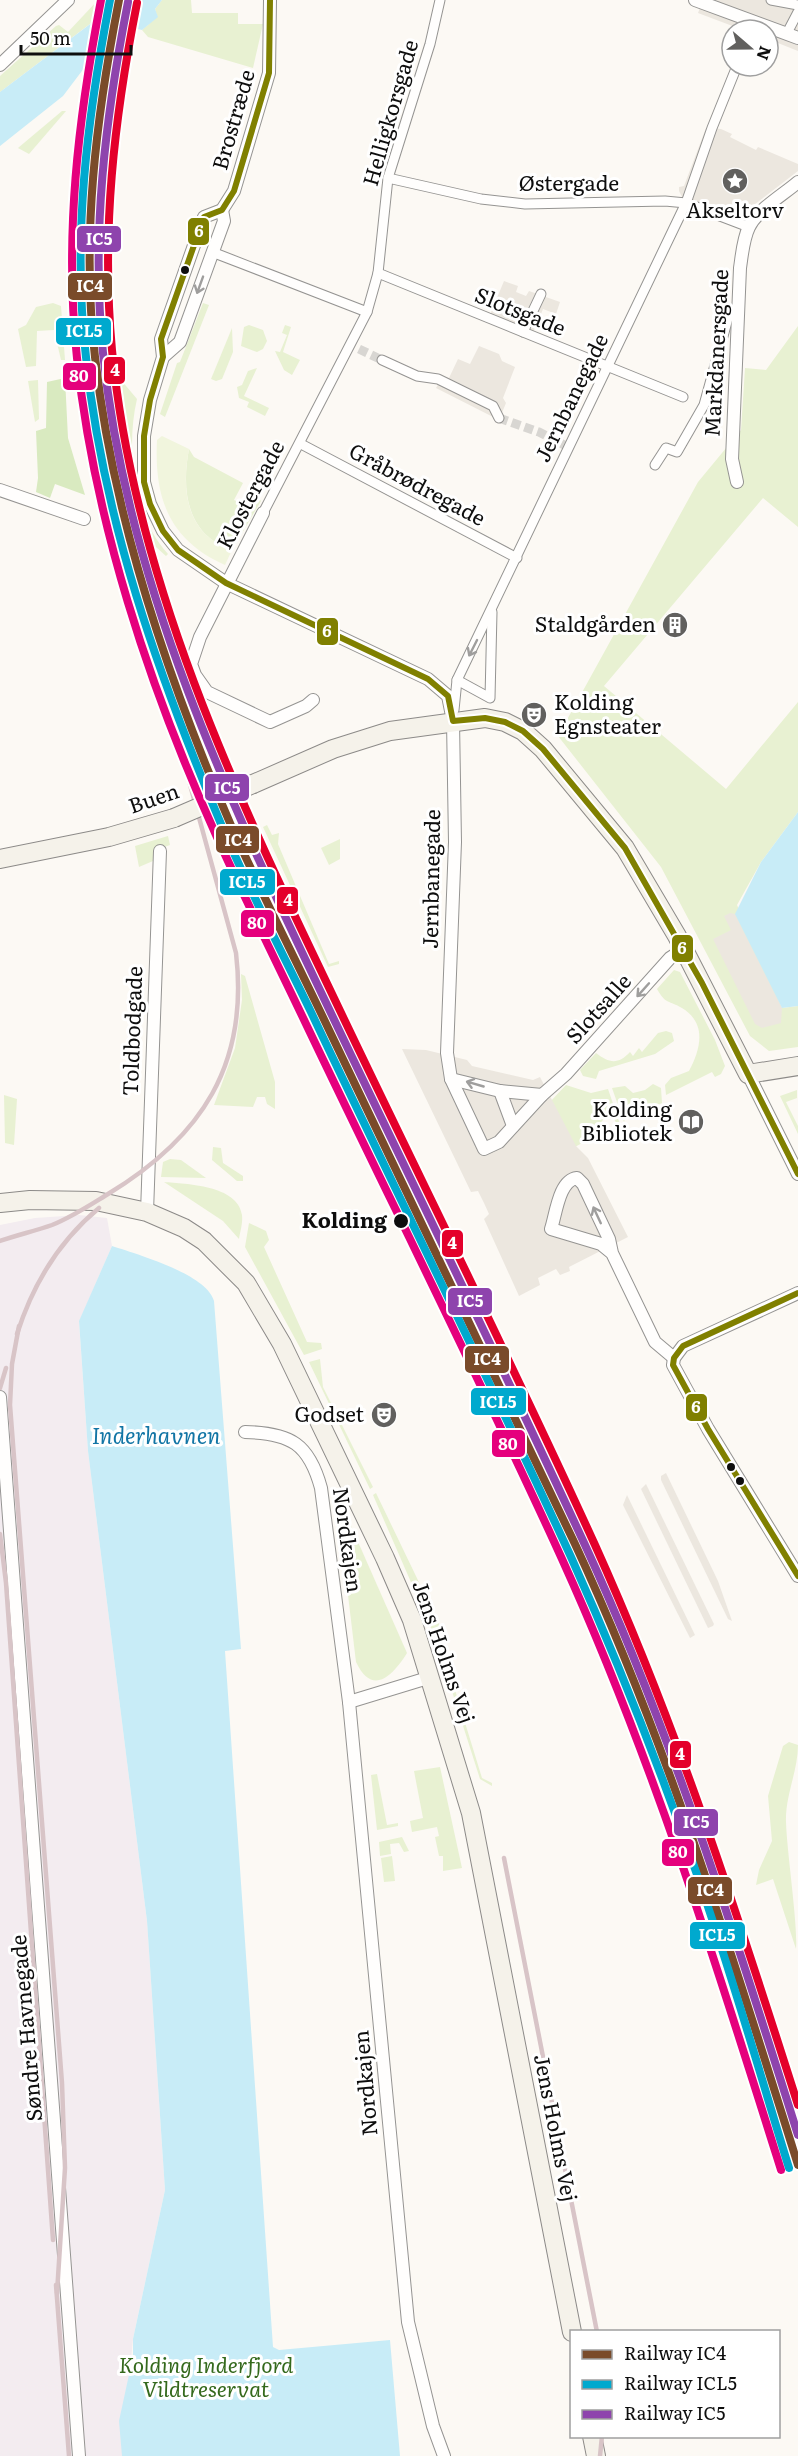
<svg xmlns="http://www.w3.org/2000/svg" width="798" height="2456" font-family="Literata,serif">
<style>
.industrial{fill:#f3ecf0}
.green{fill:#e8f1d2}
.forest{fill:#d9eac0}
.pitch{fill:#f1f5dd}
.plaza{fill:#ece7df}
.water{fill:#c8ecf7}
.pier{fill:#fcf9f4}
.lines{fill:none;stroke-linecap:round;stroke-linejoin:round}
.pedestrian-tunnel{stroke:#d8d6d2;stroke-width:9;stroke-dasharray:9 4.5;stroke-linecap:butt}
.pedestrian-casing{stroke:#959492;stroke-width:11}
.minor-casing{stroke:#959492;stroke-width:14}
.secondary-casing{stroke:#8c8a88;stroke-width:20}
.pedestrian{stroke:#fffefd;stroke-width:9}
.minor{stroke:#fffefd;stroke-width:12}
.secondary{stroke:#f5f2ea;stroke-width:18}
.rail{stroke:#d8c4c7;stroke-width:4.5}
.secondary-bridge-casing{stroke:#8c8a88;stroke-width:20;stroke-linecap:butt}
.secondary-bridge{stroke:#f5f2ea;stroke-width:18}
.bus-1-casing{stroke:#fff;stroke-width:10}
.bus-1{stroke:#808000;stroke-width:6}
.rail-1-casing{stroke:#fff;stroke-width:12}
.rail-2-casing{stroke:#fff;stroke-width:12}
.rail-3-casing{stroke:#fff;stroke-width:12}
.rail-4-casing{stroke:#fff;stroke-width:12}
.rail-5-casing{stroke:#fff;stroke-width:12}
.rail-1{stroke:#7a4b2a;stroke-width:8}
.rail-2{stroke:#00a9ce;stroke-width:8}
.rail-3{stroke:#8e44ad;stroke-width:8}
.rail-4{stroke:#e5007d;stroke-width:8}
.rail-5{stroke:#e4002b;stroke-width:8}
.oneway{stroke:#9f9e9d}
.bus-dot{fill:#0e0e0e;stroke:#fff;stroke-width:2}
.labels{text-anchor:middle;stroke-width:6;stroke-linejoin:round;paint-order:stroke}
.street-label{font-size:21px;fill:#0e0e0e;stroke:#fff}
.poi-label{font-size:21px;fill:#0e0e0e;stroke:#fff;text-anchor:end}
.stop-label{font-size:21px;font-weight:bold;fill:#0e0e0e;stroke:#fff;text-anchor:end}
.park-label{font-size:21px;font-style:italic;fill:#34691c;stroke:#fff}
.water-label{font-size:22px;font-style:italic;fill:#1275a5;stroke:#fff}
.line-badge{stroke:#fff;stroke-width:2}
.badge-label{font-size:16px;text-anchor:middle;font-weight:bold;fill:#fff}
</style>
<rect width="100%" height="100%" fill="#fcf9f4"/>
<polygon class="industrial" points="79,1215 107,1218 112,1246 79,1322 88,1451 147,1921 165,2190 133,2339 122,2456 0,2456 0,1225 35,1218"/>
<g class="green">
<polygon points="98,0 112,0 111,8 0,92 0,76 56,26 59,25 68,32"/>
<polygon points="162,0 191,0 192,13 238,13 238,24 263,24 253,68 148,37 142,30 157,17 155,9"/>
<polygon points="62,111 66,111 29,154 18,148"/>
<polygon points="53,303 61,306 65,360 61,360 54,330 37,331 36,366 26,367 18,329 26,325 36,307"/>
<polygon points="203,303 209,305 165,417 160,414 177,363 180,362"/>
<polygon points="249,325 263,330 267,341 263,349 257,352 241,346 244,327"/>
<polygon points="285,325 291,327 283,352 300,360 292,375 284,370 275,351 280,352 287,335 282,333"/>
<polygon points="798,326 798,527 763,498 604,686 726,789 798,702 798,812 761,862 737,905 782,1008 798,1006 798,1047 769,1051 750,1036 661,867 558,736 698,482 741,430 745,368 766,370"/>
<polygon points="232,328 233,352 222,379 216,381 211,379"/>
<polygon points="257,368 244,396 269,408 265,416 247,407 249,402 239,398 237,387 242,385 248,371"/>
<polygon points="38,380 39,419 35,422 28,381"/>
<path d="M121,380L137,399C126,446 132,515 168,554L166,556L156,547L148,555L139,507Z"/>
<path d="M189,449L194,457L243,483L234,500L243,504L252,489L261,501L232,550C187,535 181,491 189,449Z"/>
<polygon points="267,825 272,835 279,833 278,844 329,964 339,961 339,964 328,967 263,827"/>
<polygon points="168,836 170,845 156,850 153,861 139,867 135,846"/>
<polygon points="340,839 340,859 329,865 321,848"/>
<path d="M674,970L680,972L715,1040L725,1066L721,1074L715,1077L712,1072L666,1095L665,1085L671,1078L689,1071C700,1050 708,1024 682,1008C669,1000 666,1005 657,989Z"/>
<polygon points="241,974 245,976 275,1082 275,1109 267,1104 265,1097 257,1097 253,1107 214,1105 235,1048 242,1000"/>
<path d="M666,1031L672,1033L674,1041L655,1054L599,1071L596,1079L583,1076L580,1070L596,1053C609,1063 618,1065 630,1052L633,1056L639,1048L642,1052L658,1033Z"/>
<polygon points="653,1084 661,1088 662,1103 651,1108 648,1104 626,1115 624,1122 612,1088 625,1086 633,1093 645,1090"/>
<polygon points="566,1085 591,1093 608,1089 620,1124 618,1126 610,1112 595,1129 597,1135 573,1148 550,1102"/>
<polygon points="797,1090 797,1098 786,1102 798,1126 798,1134 780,1096"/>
<polygon points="4,1095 17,1099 14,1145 5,1143"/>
<polygon points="213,1147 221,1148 223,1163 243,1176 243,1181 237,1181 212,1160"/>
<polygon points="170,1159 181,1160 206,1178 161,1177 163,1162"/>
<path d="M164,1182C186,1184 238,1185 242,1215C243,1223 240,1232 239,1239L223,1221Z"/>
<polygon points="249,1223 266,1231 269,1240 264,1247 307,1342 321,1343 322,1349 304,1355 245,1247"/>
<polygon points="320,1359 323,1387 373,1487 370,1489 309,1362"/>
<polygon points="376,1493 440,1626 436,1628 482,1778 492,1783 492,1786 480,1779 434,1635 373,1495"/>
<path d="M340,1501L407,1653C392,1677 372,1696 356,1662L337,1503Z"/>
<path d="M789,1742L798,1745C798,1771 785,1796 786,1822C787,1853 798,1925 796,1949L773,1879L756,1885L759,1870L772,1841L768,1796L783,1746Z"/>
<polygon points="440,1767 462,1868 443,1871 443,1856 439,1856 435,1837 439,1836 437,1827 412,1832 410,1821 423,1818 414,1771"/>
<polygon points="377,1774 387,1825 398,1823 398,1826 377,1830 371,1775"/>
<polygon points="402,1837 409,1851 404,1852 399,1843 390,1844 391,1854 380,1856 379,1842"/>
<polygon points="392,1856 395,1881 384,1882 381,1858"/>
</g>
<polygon class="forest" points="65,378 68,438 85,495 55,484 50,498 36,492 38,478 36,431 46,428 47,382"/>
<path class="pitch" d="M162,436L189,449C181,491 186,534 232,550L225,565C169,540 154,498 157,440Z"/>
<g class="plaza">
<polygon points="703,0 798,0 798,51 768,39 768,30 743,30 698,13"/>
<polygon points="706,128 721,129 732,134 730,137 756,150 758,147 798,164 798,171 746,211 735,226 699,216 693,219 679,191 679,187 684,186"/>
<polygon points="504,281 518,286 516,292 526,296 529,291 560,302 556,314 543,309 541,314 538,313 532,340 487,322"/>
<polygon points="479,346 499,354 502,361 515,367 503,398 506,403 499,420 436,388 443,376 449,378 458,359 470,364"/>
<polygon points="730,913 735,914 782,1008 781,1023 762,1028 755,1024 713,939 731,930 724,916"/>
<polygon points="402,1049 426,1050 467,1060 472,1066 533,1080 540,1077 576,1146 588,1158 628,1237 569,1267 570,1271 560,1275 556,1269 538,1278 540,1285 519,1296 484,1219 489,1214 484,1203 478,1191 471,1192"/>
<polygon points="666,1473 718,1581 732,1621 728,1619 661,1480 661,1476"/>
<polygon points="646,1484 714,1624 713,1626 708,1628 641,1489"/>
<polygon points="627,1495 695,1635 690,1638 623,1505"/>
</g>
<g class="water">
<polygon points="122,0 162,0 155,9 158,17 142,30 129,27 97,51 63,96 0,146 0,92"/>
<polygon points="798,812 798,1006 782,1008 735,914 761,862"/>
<path d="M112,1246C136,1254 207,1274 214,1301L241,1649L225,1651L273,2347L279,2350L390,2340L400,2456H122L119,2421L133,2356V2339L165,2190L147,1921L88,1451L79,1321Z"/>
</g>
<polygon class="pier" points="117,0 137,0 131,30 103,50 112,3"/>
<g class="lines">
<g class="pedestrian-tunnel">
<polyline points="359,349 382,360"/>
<polyline points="499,418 539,432 570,448"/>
</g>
<g class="pedestrian-casing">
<g id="pedestrian">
<polyline points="771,0 798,5"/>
<polyline points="787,33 798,12"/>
<polyline points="388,178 481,199 525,204 665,201 686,203 749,227"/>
<polyline points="212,252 367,312"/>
<polyline points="378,273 683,397"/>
<polyline points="523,332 541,294"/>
<polyline points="382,360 417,376 438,379 493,406 499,418"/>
<polyline points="301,444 517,558"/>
<polyline points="655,465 666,448 677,452 704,405 728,318 738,311"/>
<polyline points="263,513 367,312 378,273 388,178 430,44 440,0"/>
<polyline points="457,680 490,698 492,612"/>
<polyline points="454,710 457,680 686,203 712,128 737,66"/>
</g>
</g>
<g class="minor-casing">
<g id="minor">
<polyline points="270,0 269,73 234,191 222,210 204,217 161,339 163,357 150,400 144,436 144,482 150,504 163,531 178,550 226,583 428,679 448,696 453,721 455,842 447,1053 451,1079 484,1149 499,1142 542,1095 566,1074 670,958 684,949"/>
<polyline points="695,0 798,38"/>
<polyline points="0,65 68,0"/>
<polyline points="163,357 180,342 224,221 222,210"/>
<path d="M737,482L732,459L740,268C742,255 743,239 749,227C758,209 783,195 798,182"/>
<polyline points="0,490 84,519"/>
<polyline points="263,513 200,637 191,664 195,675 207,692 270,722 306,706 313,700"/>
<polyline points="748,1074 798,1174"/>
<polyline points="451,1079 500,1091 542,1095"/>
<polyline points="500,1091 513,1126"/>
<polyline points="147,1212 160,851"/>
<path d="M612,1253L601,1244L551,1229C556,1214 559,1180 577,1178L583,1184L609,1239L612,1253L655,1342L674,1358"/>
<polyline points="798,1293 683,1346 674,1358 673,1365 708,1429 798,1576"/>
<polyline points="0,1397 79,2456"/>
<path d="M245,1432C291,1433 309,1444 321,1488L349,1702L408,2322L433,2426L444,2456"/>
<polyline points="349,1702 431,1677"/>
</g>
</g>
<g class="secondary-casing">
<g id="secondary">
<polyline points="253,784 333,749 390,731 485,718 505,722 523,731 543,749 625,848 677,936 748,1074 798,1066"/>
<polyline points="0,859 109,837 174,818"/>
<polyline points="0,1203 30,1200 96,1201 147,1212 184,1228 204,1241 246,1283 282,1344 385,1558 412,1620 471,1813 572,2332"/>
<polyline points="592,2436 596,2456"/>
</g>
</g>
<use href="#pedestrian" class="pedestrian"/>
<use href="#minor" class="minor"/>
<use href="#secondary" class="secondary"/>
<g class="rail">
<path d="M0,1241C17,1235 35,1231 52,1225C72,1217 90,1205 108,1194C202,1137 249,1064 236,953L168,704"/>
<polyline points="19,1326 12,1364 10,1405 62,2083 65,2168 57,2293"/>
<path d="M17,1334C33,1284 59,1241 99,1208"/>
<polyline points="0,1388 6,1368"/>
<polyline points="0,1534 6,1583 53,2240"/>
<polyline points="504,1858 597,2332"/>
<polyline points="56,2285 69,2456"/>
<polyline points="600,2456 602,2436"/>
</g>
<g class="secondary-bridge-casing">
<polyline id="secondary-bridge" points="174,818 253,784"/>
</g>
<use href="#secondary-bridge" class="secondary-bridge"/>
<g class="bus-1-casing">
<g id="bus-1">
<polyline points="270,0 269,73 234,191 222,210 204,217 161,339 163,357 150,400 144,436 144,482 150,504 163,531 178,550 226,583 428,679 448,696 453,721 485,718 505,722 523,731 543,749 625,848 702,983 798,1174"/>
<polyline points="798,1293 683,1346 674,1358 673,1365 708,1429 798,1576"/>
</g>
</g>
<use href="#bus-1" class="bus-1"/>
<g class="rail-1-casing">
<path id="rail-1" d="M119,0C96,118 81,236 95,357C113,517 166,675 230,823C261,893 297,962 330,1032C411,1203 494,1373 575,1544C668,1744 732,1955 798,2165"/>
</g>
<g class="rail-2-casing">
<path id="rail-2" d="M110,0C87,119 72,237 86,357C103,519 158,675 221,824C248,888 281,950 311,1012C397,1194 487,1374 571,1557C617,1659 658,1763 695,1869C730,1967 758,2068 789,2168"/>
</g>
<g class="rail-3-casing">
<path id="rail-3" d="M128,2C105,119 91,234 103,353C127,586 229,800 329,1009C414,1187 502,1365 585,1545C673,1736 735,1935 798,2135"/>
</g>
<g class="rail-4-casing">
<path id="rail-4" d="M101,0C78,119 64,237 77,358C94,520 149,687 216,835C245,899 276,961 306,1024C391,1202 480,1379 562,1559C652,1757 716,1963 781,2170"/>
</g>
<g class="rail-5-casing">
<path id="rail-5" d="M137,3C114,119 101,232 112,350C134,579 235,792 333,996C420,1179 511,1360 595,1545C678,1729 737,1913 798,2105"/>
</g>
<use href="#rail-1" class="rail-1"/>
<use href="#rail-2" class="rail-2"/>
<use href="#rail-3" class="rail-3"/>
<use href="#rail-4" class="rail-4"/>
<use href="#rail-5" class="rail-5"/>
</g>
<defs><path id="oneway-shaft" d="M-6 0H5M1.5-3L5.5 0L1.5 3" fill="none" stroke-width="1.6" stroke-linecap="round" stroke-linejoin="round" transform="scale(1.5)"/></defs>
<g class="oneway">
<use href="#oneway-shaft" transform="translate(200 285) rotate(110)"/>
<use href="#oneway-shaft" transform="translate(473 648) rotate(117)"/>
<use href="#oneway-shaft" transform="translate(643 990) rotate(132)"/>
<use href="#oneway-shaft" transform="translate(475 1084) rotate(-164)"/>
<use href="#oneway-shaft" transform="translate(597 1215) rotate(-115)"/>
</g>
<defs>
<g id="sight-disc" transform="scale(1.35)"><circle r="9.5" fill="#61605e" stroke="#fff"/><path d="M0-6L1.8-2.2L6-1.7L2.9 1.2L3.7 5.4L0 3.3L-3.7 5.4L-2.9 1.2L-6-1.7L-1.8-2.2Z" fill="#fff"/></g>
<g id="building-disc" transform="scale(1.35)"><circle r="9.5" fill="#61605e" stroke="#fff"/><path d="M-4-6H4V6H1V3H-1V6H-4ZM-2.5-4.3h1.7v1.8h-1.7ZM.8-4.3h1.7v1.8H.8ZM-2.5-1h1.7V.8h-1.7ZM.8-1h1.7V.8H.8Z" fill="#fff"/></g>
<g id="theatre-disc" transform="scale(1.35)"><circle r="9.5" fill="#61605e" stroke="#fff"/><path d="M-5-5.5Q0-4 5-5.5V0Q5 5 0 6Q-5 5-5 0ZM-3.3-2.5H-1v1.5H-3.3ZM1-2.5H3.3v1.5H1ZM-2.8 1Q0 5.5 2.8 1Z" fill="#fff"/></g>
<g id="library-disc" transform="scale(1.35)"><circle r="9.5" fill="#61605e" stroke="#fff"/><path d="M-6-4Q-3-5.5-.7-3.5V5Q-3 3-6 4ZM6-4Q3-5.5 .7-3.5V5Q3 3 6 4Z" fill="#fff"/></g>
</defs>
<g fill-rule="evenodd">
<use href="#sight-disc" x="735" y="181"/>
<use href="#building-disc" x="675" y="625"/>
<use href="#theatre-disc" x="534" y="715"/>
<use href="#library-disc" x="691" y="1122"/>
<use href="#theatre-disc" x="384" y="1415"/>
</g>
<g class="bus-dot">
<circle cx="185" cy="270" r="5"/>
<circle cx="401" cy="1221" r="8"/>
<circle cx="731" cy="1467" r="5"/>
<circle cx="740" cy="1481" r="5"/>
</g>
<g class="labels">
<g class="street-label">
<text transform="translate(391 113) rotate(-74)" y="7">Helligkorsgade</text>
<text transform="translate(234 120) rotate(-74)" y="7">Brostræde</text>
<text x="569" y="191">Østergade</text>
<text transform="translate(520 312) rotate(22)" y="7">Slotsgade</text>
<text transform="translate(717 353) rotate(-87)" y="7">Markdanersgade</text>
<text transform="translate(572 398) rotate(-64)" y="7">Jernbanegade</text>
<text transform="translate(417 485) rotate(28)" y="7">Gråbrødregade</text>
<text transform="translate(251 495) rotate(-62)" y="7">Klostergade</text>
<text transform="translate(154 799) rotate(-19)" y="7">Buen</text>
<text transform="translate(432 879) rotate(-89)" y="7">Jernbanegade</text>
<text transform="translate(599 1009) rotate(-48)" y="7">Slotsalle</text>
<text transform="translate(133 1031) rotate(-88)" y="7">Toldbodgade</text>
<text transform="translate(347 1540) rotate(82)" y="7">Nordkajen</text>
<text transform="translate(443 1652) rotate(71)" y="7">Jens Holms Vej</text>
<text transform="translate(27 2028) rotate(-95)" y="7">Søndre Havnegade</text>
<text transform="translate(366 2083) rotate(-95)" y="7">Nordkajen</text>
<text transform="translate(555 2128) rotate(79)" y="7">Jens Holms Vej</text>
</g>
<g class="poi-label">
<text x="735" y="218" text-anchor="middle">Akseltorv</text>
<text x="656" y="632">Staldgården</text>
<text x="554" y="710" text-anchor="start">Kolding<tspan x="554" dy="24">Egnsteater</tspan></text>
<text x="672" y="1117">Kolding<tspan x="672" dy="24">Bibliotek</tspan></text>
<text x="364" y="1422">Godset</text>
</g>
<g class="stop-label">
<text x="387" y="1228">Kolding</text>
</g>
<g class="park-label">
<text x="206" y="2373">Kolding Inderfjord<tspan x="206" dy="24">Vildtreservat</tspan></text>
</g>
<g class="water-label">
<text x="156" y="1444">Inderhavnen</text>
</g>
</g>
<g class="line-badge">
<rect x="187" y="217" width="23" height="29" rx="6" fill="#808000"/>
<rect x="76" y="225" width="46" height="28" rx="6" fill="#8e44ad"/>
<rect x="67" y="272" width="46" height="29" rx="6" fill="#7a4b2a"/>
<rect x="55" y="317" width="57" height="29" rx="6" fill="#00a9ce"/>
<rect x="103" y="356" width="23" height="29" rx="6" fill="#e4002b"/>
<rect x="62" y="362" width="35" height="29" rx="6" fill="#e5007d"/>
<rect x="316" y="617" width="23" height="29" rx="6" fill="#808000"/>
<rect x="204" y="773" width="46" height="29" rx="6" fill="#8e44ad"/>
<rect x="215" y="825" width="45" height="29" rx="6" fill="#7a4b2a"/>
<rect x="219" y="868" width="57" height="28" rx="6" fill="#00a9ce"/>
<rect x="276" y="886" width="23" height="29" rx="6" fill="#e4002b"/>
<rect x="240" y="909" width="35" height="29" rx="6" fill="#e5007d"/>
<rect x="671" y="934" width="23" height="29" rx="6" fill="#808000"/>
<rect x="441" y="1229" width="23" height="29" rx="6" fill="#e4002b"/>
<rect x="447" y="1287" width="46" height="29" rx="6" fill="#8e44ad"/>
<rect x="464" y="1345" width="46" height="29" rx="6" fill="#7a4b2a"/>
<rect x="470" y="1387" width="57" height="29" rx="6" fill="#00a9ce"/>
<rect x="685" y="1393" width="23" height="29" rx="6" fill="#808000"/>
<rect x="491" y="1429" width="35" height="29" rx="6" fill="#e5007d"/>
<rect x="669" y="1740" width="23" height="29" rx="6" fill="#e4002b"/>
<rect x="673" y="1808" width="46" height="29" rx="6" fill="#8e44ad"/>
<rect x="661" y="1838" width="34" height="29" rx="6" fill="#e5007d"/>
<rect x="687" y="1876" width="46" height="29" rx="6" fill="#7a4b2a"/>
<rect x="689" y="1921" width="57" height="29" rx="6" fill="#00a9ce"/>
</g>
<g class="badge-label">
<text x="199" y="237">6</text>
<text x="99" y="245">IC5</text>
<text x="90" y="292">IC4</text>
<text x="84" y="337">ICL5</text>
<text x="115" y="376">4</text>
<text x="79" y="382">80</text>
<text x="327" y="637">6</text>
<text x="227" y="794">IC5</text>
<text x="238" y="846">IC4</text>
<text x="247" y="888">ICL5</text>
<text x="288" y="906">4</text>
<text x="257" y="929">80</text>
<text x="682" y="954">6</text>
<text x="452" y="1249">4</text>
<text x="470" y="1307">IC5</text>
<text x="487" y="1365">IC4</text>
<text x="498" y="1408">ICL5</text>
<text x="696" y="1413">6</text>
<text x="508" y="1450">80</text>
<text x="680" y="1760">4</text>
<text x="696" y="1828">IC5</text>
<text x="678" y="1858">80</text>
<text x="710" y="1896">IC4</text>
<text x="717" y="1941">ICL5</text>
</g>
<rect x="570" y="2330" width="210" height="108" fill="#ffffff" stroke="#9f9f9f" stroke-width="1.5"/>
<rect x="582" y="2350" width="30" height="9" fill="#7a4b2a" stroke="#9f9f9f" stroke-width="1.5"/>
<text x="624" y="2360" font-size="18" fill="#0e0e0e">Railway IC4</text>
<rect x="582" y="2380" width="30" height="9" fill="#00a9ce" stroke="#9f9f9f" stroke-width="1.5"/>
<text x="624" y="2390" font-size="18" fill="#0e0e0e">Railway ICL5</text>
<rect x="582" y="2410" width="30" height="9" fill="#8e44ad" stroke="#9f9f9f" stroke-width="1.5"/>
<text x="624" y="2420" font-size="18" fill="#0e0e0e">Railway IC5</text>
<g transform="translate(750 48) rotate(110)"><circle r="28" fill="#ffffff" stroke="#9f9f9f" stroke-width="1.5"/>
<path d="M0-4.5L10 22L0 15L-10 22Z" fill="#61605e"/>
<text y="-9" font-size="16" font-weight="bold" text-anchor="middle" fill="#0e0e0e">N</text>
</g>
<path d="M21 45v9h110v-9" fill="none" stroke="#0e0e0e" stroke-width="3"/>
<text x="30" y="45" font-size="18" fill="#0e0e0e" stroke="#ffffff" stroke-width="4.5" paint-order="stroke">50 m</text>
</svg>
